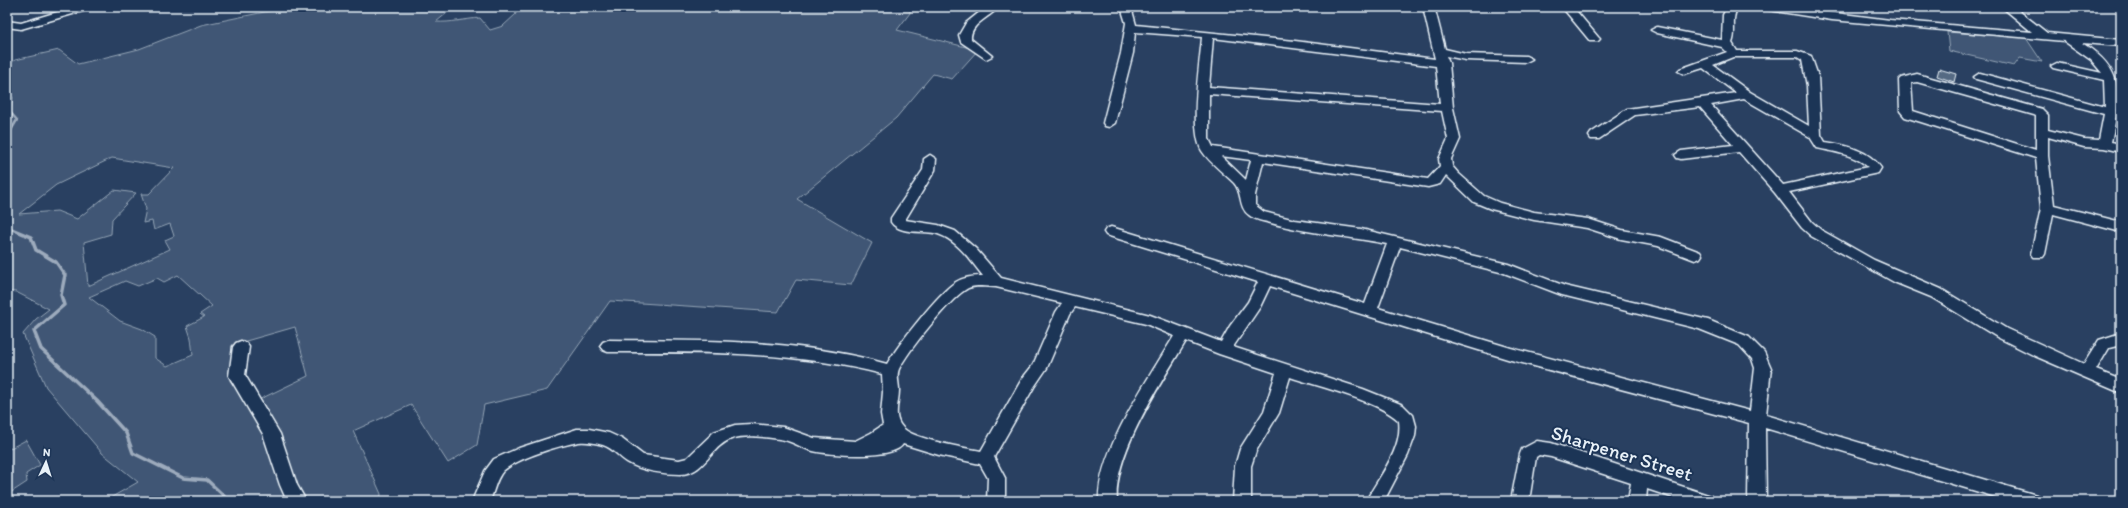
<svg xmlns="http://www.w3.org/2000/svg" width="2128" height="508" font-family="Itim,sans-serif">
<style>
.green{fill:#415774;stroke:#94a4b6;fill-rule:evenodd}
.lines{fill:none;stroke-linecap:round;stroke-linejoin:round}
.stream-far1{stroke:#9dabbd;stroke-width:2.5}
.stream{stroke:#9dabbd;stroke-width:3.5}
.building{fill:#556a83;stroke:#e8f1f8}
.minor-casing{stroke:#e8f1f8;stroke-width:3}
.minor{fill:#1d3557;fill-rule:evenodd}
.labels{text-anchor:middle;stroke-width:4;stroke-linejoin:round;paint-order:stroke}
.near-street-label{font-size:20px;fill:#e8f1f8;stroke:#1d3557}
</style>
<rect width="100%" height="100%" fill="#294061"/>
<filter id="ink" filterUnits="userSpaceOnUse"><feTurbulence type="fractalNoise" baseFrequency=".025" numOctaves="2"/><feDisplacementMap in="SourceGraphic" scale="8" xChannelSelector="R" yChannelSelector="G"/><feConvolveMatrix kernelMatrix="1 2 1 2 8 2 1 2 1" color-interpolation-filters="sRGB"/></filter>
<g filter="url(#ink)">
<g class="green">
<path d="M289,7H449L447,13L436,22C451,23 465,19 480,18L490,30L503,26L516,14L514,7H910V13L897,30L978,50L952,79L933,74L896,118L797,199L872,243L851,285L796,280L778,312L610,301L547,390L484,405L477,445L448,463L411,405L353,431L381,494L380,501H105L138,482L102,453L46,387L23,334L36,319L49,309L16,292L7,291V65L15,60L59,50L78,64L139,49L201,25ZM112,158L174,168L149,194H141L146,209L143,223L152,221L154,230L170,224L174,236L165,240L170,249L88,286L84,242L111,234L112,219L136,193L114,190L77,219L57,211L19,214L56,185ZM178,275L212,306L200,314L204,317L187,326L191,338L193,355L167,366L155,358V337L142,329L120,321L89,297L125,281L138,286L157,278L164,282ZM295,327L308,376L250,404L230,381L232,345Z"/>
<polygon points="1947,32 2026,38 2042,62 2020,58 2014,66 1949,51"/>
<polygon points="26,440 40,465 26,474 27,482 7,495 7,450"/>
</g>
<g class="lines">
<g class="stream-far1">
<polyline points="7,91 12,98 9,111 17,120 7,137"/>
<polyline points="7,168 11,181 7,186"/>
</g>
<polyline class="stream" points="7,227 31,237 36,250 56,262 65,275 61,295 64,305 34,331 41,349 97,401 126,433 133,453 183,478 207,480 224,496 225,501"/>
</g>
<polygon class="building" points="1939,69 1956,74 1954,82 1937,76"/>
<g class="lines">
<g class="minor-casing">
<g id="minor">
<polygon points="74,7 91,7 90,9 21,29 7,27 7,21 21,23"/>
<path d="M986,7H998C990,18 970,23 971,39L992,56L986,59L961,42L959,35L966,23Z"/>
<path d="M1121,7H1131L1136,25L1295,41L1435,59L1423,7H1450L1445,10H1435L1445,49L1466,54L1526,56L1532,59L1526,62L1466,60L1446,56L1449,63L1453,108L1460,139L1451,159L1452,166L1458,173L1484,196L1500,203L1534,212L1588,219L1622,230L1661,237L1700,252L1702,255L1700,258L1695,260L1658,246L1621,239L1587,228L1534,220L1491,209L1474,202L1446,175L1440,184L1428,187L1263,162L1255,195V205L1264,212L1295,220L1361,229L1508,264L1565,286L1708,320L1749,337L1764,352L1771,368L1766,415L2033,494L2039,496L2042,501H2009L1765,428L1766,501H1748L1749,423L1511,360L1270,286L1260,307L1233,347L1363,389L1403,405L1413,415L1416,426L1415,436L1408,455L1384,501H1366C1378,478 1403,449 1399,421C1379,401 1320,387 1290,377L1279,413L1256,451L1251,466V501H1233L1235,466L1240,449L1264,411L1276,373L1219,354L1186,341C1162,382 1113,453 1117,501H1099C1097,452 1149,378 1174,336L1146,324L1075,307L1070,314L1047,368L1034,387L994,457L1005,478V501H987L988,478L980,464L939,455L903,444C894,460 829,455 813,451C801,448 791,440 779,439C764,437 746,434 731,439C710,447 705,474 680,474C664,474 641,471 627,462C619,457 613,448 603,445C595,443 587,441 579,442C561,445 517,458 503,471C496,479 494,491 490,501H472L485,471L494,459L519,448L577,429H589L609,433L622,439L643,455L679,460L687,458L714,432L735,425L751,424L783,427L814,438L855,441L871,433L883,425L881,414L883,392L882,374C792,351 700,352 608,352L603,350L600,346L603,342L608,340C701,341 796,338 887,364C898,345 939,292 956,282C964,277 974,276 983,276C971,261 957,240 938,234C925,230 899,235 891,222V218L923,170L924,159L930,155L936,159L935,170L905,220L938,225L955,231L976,249L1001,278L1150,315L1221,342L1230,326L1248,302L1258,282L1106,235L1104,232L1106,229L1111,227L1365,304L1387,244C1349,236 1309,234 1271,223C1264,221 1255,220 1249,215C1238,207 1243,193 1234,183C1224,173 1210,163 1202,151C1189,130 1200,63 1202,37L1135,32L1133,53L1115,123L1109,127L1105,126L1103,123L1121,53L1126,23ZM1213,38L1436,66L1440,104L1209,87ZM1209,94L1442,111L1448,139L1439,159L1440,166L1428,179L1213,147L1209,139ZM1221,156L1251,160L1246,180ZM1400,247L1504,273L1562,295L1699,329L1739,345L1752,359L1755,368L1750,411L1511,348L1378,308ZM982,286L996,287L1062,303L1056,312L1033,365L1022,379L981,451C964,448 913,439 903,428C892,417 899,403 899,390C899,383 896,376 899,369C908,351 948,301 965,290C970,286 976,286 982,286Z"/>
<polygon points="1562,7 1573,7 1598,37 1600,39 1598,41 1590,41"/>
<path d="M1727,7H1738C1730,19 1737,31 1732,43L1737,51H1797L1811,56L1818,76L1821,135L1825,142C1845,145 1869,150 1881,168L1878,173L1789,192L1812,222L1821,230L1874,260L1941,289L2007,329L2084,364L2099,340L2121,333V345L2109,348L2096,370L2121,380V393L2035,356L1997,337L1931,297L1894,282L1811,236L1802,228L1775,193L1739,152L1681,159L1677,158L1675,155L1681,151L1733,145L1700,107L1635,115L1599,139H1591L1589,136L1591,133L1627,109L1736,93L1703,68L1684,74L1678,71L1680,69L1727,52L1722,47L1657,33L1651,30L1657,27L1722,40L1723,15ZM1733,57H1797L1802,60L1807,86L1809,126L1750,92L1713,65ZM1744,99L1810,137L1817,148C1834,152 1854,154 1868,167L1783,185L1711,105Z"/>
<path d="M1764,7H1789L1890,20L2032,32L2002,7H2014L2047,33L2121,40V46L2082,43C2126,70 2121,96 2111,142L2121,144V152L2104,148L2084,147L2048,137V156L2054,205L2121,222V232L2053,214L2045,254L2043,257H2033L2031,254L2041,208L2036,158L1905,117L1900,111L1899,80L1901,78L1917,74L2042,109L2048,115V130L2084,139L2099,140L2104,114L1976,79L1974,77L1980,73L2105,107L2104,80L2053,68L2051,66L2057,63L2102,73L2091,60L2064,41L1832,20L1769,10ZM1917,82L2034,115L2036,116V150L1913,111L1911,83Z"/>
<polygon points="241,341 246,343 249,347 245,375 280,434 297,485 306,501 287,501 280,485 263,434 229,376 233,347 236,343"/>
<polygon points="1537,441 1551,443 1705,494 1711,496 1714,501 1683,501 1647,489 1646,501 1628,501 1631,483 1551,457 1539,455 1536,457 1529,501 1511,501 1520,454 1522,449"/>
</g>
</g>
<use href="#minor" class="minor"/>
</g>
</g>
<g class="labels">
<g class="near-street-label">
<text transform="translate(1622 453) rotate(17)" y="7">Sharpener Street</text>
</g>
</g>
<rect width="2128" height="508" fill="none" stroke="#1d3557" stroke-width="24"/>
<rect x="12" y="12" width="2104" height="484" fill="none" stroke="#e8f1f8" stroke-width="1.5" filter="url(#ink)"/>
<g transform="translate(46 462) rotate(4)" stroke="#1d3557" stroke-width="3" paint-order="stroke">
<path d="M0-3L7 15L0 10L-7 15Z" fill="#e8f1f8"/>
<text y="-6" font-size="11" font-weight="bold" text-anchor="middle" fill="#e8f1f8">N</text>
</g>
</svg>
